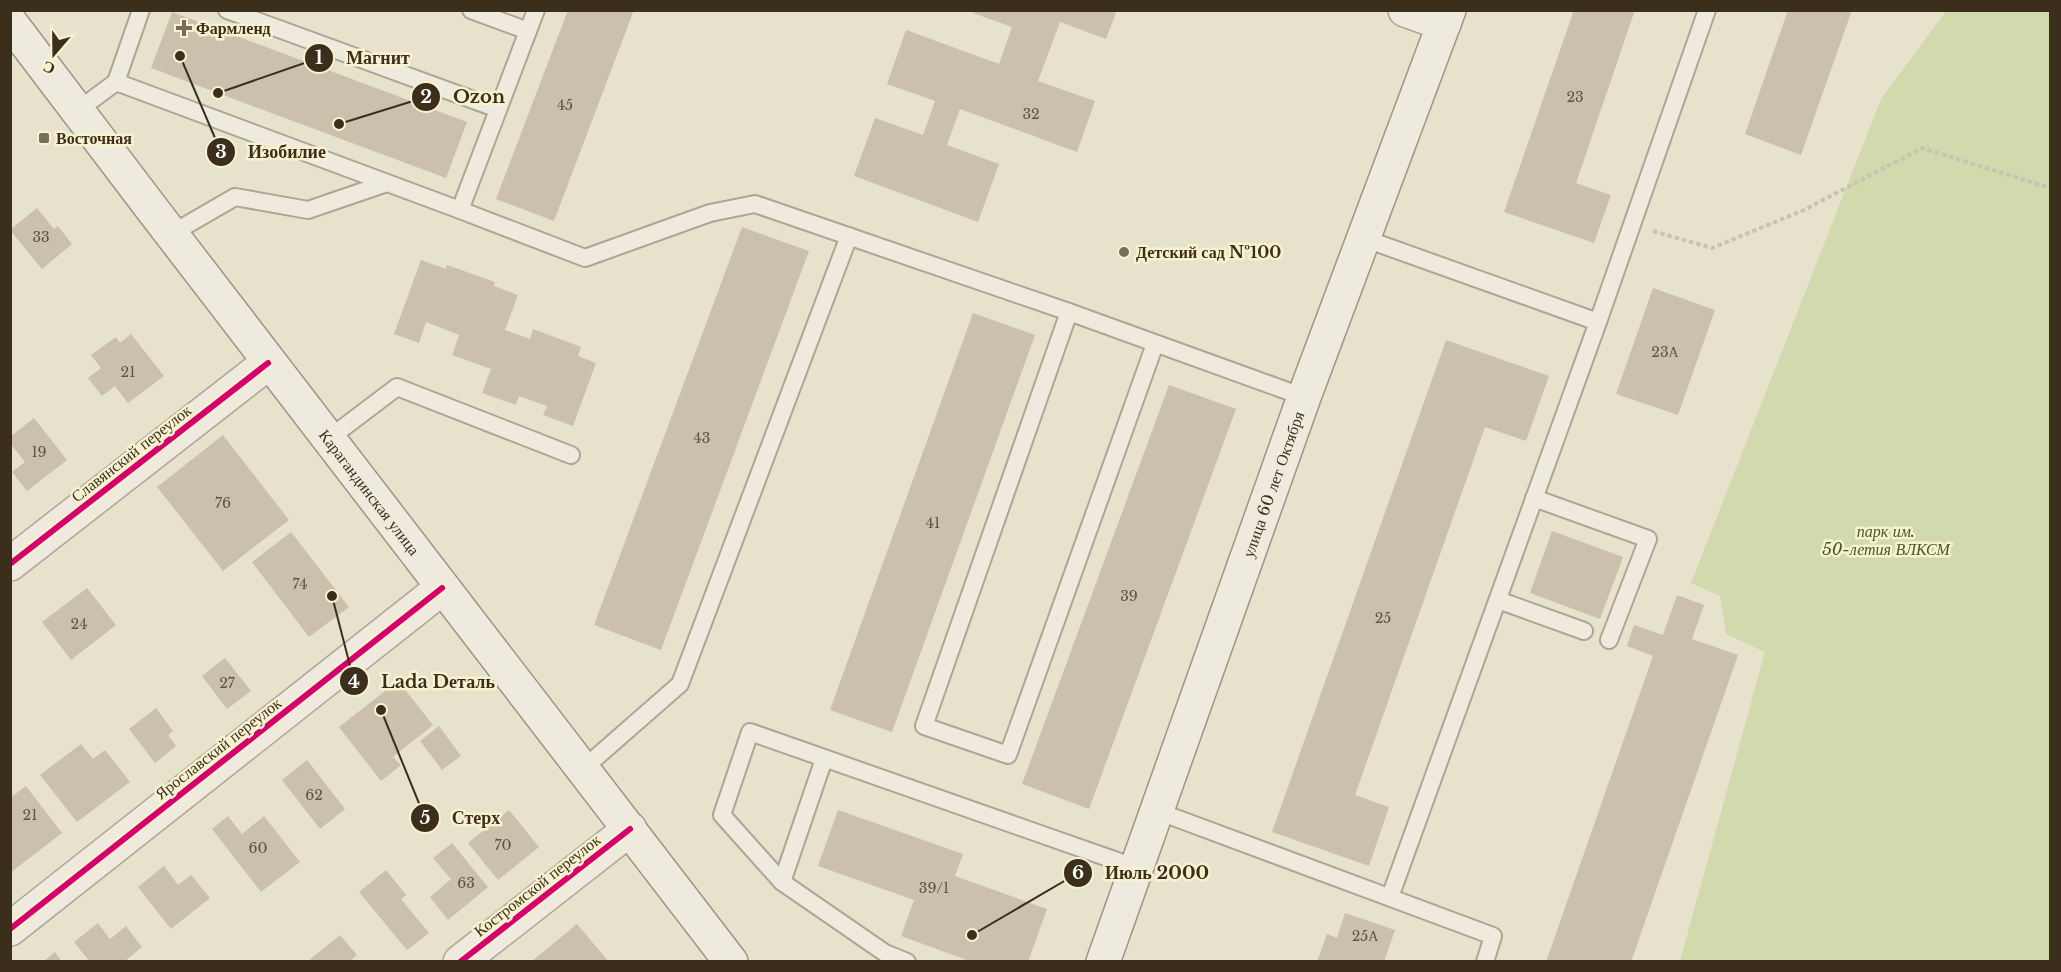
<svg xmlns="http://www.w3.org/2000/svg" width="2061" height="972" font-family="'Libre Baskerville',serif">
<style>
.green{fill:#d2d9ad}
.building{fill:#cbc0ac}
.lines{fill:none;stroke-linecap:round;stroke-linejoin:round}
.lane-casing{stroke:#aca695;stroke-width:20}
.street-casing{stroke:#aca695;stroke-width:36}
.secondary-casing{stroke:#9b9585;stroke-width:36}
.path{stroke:#c7c3b5;stroke-width:4;stroke-dasharray:4.5 3;stroke-linecap:butt}
.lane{stroke:#eeebde;stroke-width:16}
.street{stroke:#eeebde;stroke-width:33}
.secondary{stroke:#eeebde;stroke-width:33}
.cycleway-casing{stroke:#f8f2d1;stroke-width:10}
.cycleway{stroke:#d6006c;stroke-width:6}
.poi-dot{fill:#776e5a;stroke:#f8f2d1;stroke-width:2}
.labels{text-anchor:middle;stroke-width:5;stroke-linejoin:round;paint-order:stroke}
.number-label{font-size:14px;fill:#5f5340}
.poi-label{font-size:16px;font-weight:bold;fill:#3b2f1c;stroke:#f8f2d1;text-anchor:start}
.street-label{font-size:16px;fill:#3b2f1c;stroke:#f8f2d1}
.park-label{font-size:16px;font-style:italic;fill:#445921;stroke:#f8f2d1}
.leader{fill:none;stroke:#3b2f1c;stroke-width:2}
.callout-dot{fill:#3b2f1c;stroke:#f8f2d1;stroke-width:2}
.mark-label{font-size:18px;text-anchor:middle;font-weight:bold;fill:#fff}
.callout-label{font-size:18px;text-anchor:middle;font-weight:bold;fill:#3b2f1c;stroke:#f8f2d1;stroke-width:5;stroke-linejoin:round;paint-order:stroke}
</style>
<rect width="100%" height="100%" fill="#e7e2cc"/>
<polygon class="green" points="1946,11 2050,11 2050,961 1680,961 1765,652 1726,634 1720,596 1691,583 1881,99"/>
<g class="building">
<polygon points="568,10 634,10 554,221 496,199"/>
<polygon points="974,10 1117,10 1106,39 1060,22 1038,81 1095,101 1077,152 960,109 947,145 999,164 978,222 854,176 875,118 923,135 935,101 887,84 906,30 999,64 1012,27 973,13"/>
<polygon points="1574,10 1635,10 1576,183 1611,195 1594,243 1504,212"/>
<polygon points="1788,10 1852,10 1801,155 1745,134"/>
<polygon points="172,12 467,122 446,178 151,68"/>
<polygon points="37,208 54,229 58,226 72,244 42,269 10,230"/>
<polygon points="742,227 809,251 661,650 594,625"/>
<polygon points="421,260 446,269 447,265 495,282 494,286 518,295 505,330 530,339 533,329 581,347 578,356 596,363 573,426 543,415 547,406 519,396 516,405 482,393 491,369 452,355 459,335 426,322 419,343 394,334"/>
<polygon points="1653,288 1715,310 1678,415 1616,394"/>
<polygon points="973,313 1035,335 892,732 830,710"/>
<polygon points="131,334 164,376 128,403 115,386 102,396 88,378 101,368 91,355 116,337 120,343"/>
<polygon points="1446,340 1549,376 1526,441 1485,427 1355,795 1389,807 1369,866 1272,832"/>
<polygon points="1169,385 1236,409 1089,809 1022,784"/>
<polygon points="34,418 67,460 27,491 12,472 25,462 10,443 10,437"/>
<polygon points="223,435 289,520 223,571 157,487"/>
<polygon points="1552,531 1623,557 1600,619 1530,593"/>
<polygon points="291,532 349,607 309,637 252,562"/>
<polygon points="87,588 116,625 71,660 42,622"/>
<polygon points="1677,595 1704,605 1692,639 1738,655 1631,962 1546,962 1653,656 1627,646 1634,625 1663,635"/>
<polygon points="225,658 251,691 227,709 202,676"/>
<polygon points="398,681 433,725 393,757 401,765 381,781 339,727"/>
<polygon points="156,708 173,731 168,735 176,746 155,763 129,729"/>
<polygon points="439,726 461,756 442,770 420,741"/>
<polygon points="81,744 93,759 105,750 130,782 77,822 40,775"/>
<polygon points="307,760 345,809 320,829 282,780"/>
<polygon points="26,786 62,833 10,873 10,798"/>
<polygon points="509,810 539,847 498,880 468,843"/>
<polygon points="838,810 963,854 955,876 1047,909 1028,962 972,962 901,936 914,900 818,866"/>
<polygon points="228,816 242,834 264,816 300,862 261,892 212,829"/>
<polygon points="452,843 488,887 448,920 430,897 451,879 433,858"/>
<polygon points="164,866 178,885 191,875 210,898 171,929 138,887"/>
<polygon points="386,870 406,895 401,899 429,933 407,950 359,892"/>
<polygon points="1345,913 1395,930 1384,962 1317,962 1327,934 1337,938"/>
<polygon points="98,923 110,939 126,926 142,947 124,962 90,962 74,942"/>
<polygon points="577,924 609,962 531,962"/>
<polygon points="340,935 357,955 349,962 307,962"/>
<polygon points="55,952 62,962 43,962"/>
</g>
<g class="lines">
<g class="lane-casing">
<g id="lane">
<polyline points="227,10 498,109"/>
<polyline points="471,10 528,31 536,10"/>
<polyline points="116,82 141,10"/>
<polyline points="77,111 116,82 460,210 528,31"/>
<polyline points="460,210 585,258 710,213 755,204 1069,312 1304,397"/>
<polyline points="171,234 235,197 308,210 384,184"/>
<polyline points="1363,238 1598,322 1390,897"/>
<polyline points="1069,312 924,726 1008,755 1155,344"/>
<polyline points="1598,322 1707,10"/>
<polyline points="327,440 397,387 571,455"/>
<polyline points="1534,498 1648,539 1609,640"/>
<polyline points="1498,600 1584,631"/>
<polyline points="584,768 680,684 849,236"/>
<polyline points="1157,811 1493,936 1485,962"/>
<polyline points="782,882 824,759"/>
<polyline points="907,962 885,953 782,882 722,815 750,732 1137,868"/>
</g>
</g>
<g class="street-casing">
<g id="street">
<polyline points="1405,10 1444,24"/>
<polyline points="10,564 268,363"/>
<polyline points="10,929 442,588"/>
<polyline points="460,962 630,829"/>
</g>
</g>
<g class="secondary-casing">
<g id="secondary">
<path id="s1" d="M10,22C248,337 491,648 731,962"/>
<path id="s2" d="M1103,962L1304,397L1449,10"/>
</g>
</g>
<polyline class="path" points="1653,231 1712,248 1804,210 1922,148 2050,188"/>
<use href="#lane" class="lane"/>
<use href="#street" class="street"/>
<use href="#secondary" class="secondary"/>
<g class="cycleway-casing">
<g id="cycleway">
<polyline points="10,564 268,363"/>
<polyline points="10,929 442,588"/>
<polyline points="460,962 630,829"/>
</g>
</g>
<use href="#cycleway" class="cycleway"/>
</g>
<g class="poi-dot">
<path d="M181 19h6v6h6v6h-6v6h-6v-6h-6v-6h6z"/>
<rect x="38" y="132" width="12" height="12" rx="3"/>
<circle cx="1124" cy="252" r="6"/>
</g>
<g class="labels">
<g class="number-label">
<text x="1575" y="102">23</text>
<text x="565" y="110">45</text>
<text x="1031" y="119">32</text>
<text x="41" y="242">33</text>
<text x="1665" y="357">23А</text>
<text x="128" y="377">21</text>
<text x="702" y="443">43</text>
<text x="39" y="457">19</text>
<text x="223" y="508">76</text>
<text x="933" y="528">41</text>
<text x="300" y="589">74</text>
<text x="1129" y="601">39</text>
<text x="1383" y="623">25</text>
<text x="79" y="629">24</text>
<text x="227" y="688">27</text>
<text x="314" y="800">62</text>
<text x="30" y="820">21</text>
<text x="503" y="850">70</text>
<text x="258" y="853">60</text>
<text x="466" y="888">63</text>
<text x="934" y="893">39/1</text>
<text x="1365" y="941">25А</text>
</g>
<g class="poi-label">
<text x="196" y="34">Фармленд</text>
<text x="56" y="144">Восточная</text>
<text x="1136" y="258">Детский сад №100</text>
</g>
<g class="street-label">
<text transform="translate(131 453) rotate(-38)" y="6">Славянский переулок</text>
<text dy="6" stroke="none"><textPath href="#s2" startOffset="507">улица 60 лет Октября</textPath></text>
<text dy="6" stroke="none"><textPath href="#s1" startOffset="592">Карагандинская улица</textPath></text>
<text transform="translate(218 748) rotate(-38)" y="6">Ярославский переулок</text>
<text transform="translate(537 885) rotate(-38)" y="6">Костромской переулок</text>
</g>
<g class="park-label">
<text x="1886" y="537">парк им.<tspan x="1886" dy="18">50-летия ВЛКСМ</tspan></text>
</g>
</g>
<path class="leader" d="M218 93L319 58M339 124L426 97M180 56L221 152M332 596L354 681M381 710L425 818M972 935L1078 873"/>
<g class="callout-dot">
<circle cx="218" cy="93" r="6"/>
<circle cx="339" cy="124" r="6"/>
<circle cx="180" cy="56" r="6"/>
<circle cx="332" cy="596" r="6"/>
<circle cx="381" cy="710" r="6"/>
<circle cx="972" cy="935" r="6"/>
<circle cx="319" cy="58" r="15"/>
<circle cx="426" cy="97" r="15"/>
<circle cx="221" cy="152" r="15"/>
<circle cx="354" cy="681" r="15"/>
<circle cx="425" cy="818" r="15"/>
<circle cx="1078" cy="873" r="15"/>
</g>
<g class="mark-label">
<text x="319" y="64">1</text>
<text x="426" y="103">2</text>
<text x="221" y="158">3</text>
<text x="354" y="688">4</text>
<text x="425" y="824">5</text>
<text x="1078" y="879">6</text>
</g>
<g class="callout-label">
<text x="378" y="64">Магнит</text>
<text x="479" y="103">Ozon</text>
<text x="287" y="158">Изобилие</text>
<text x="438" y="688">Lada Dеталь</text>
<text x="476" y="824">Стерх</text>
<text x="1157" y="879">Июль 2000</text>
</g>
<rect width="2061" height="972" fill="none" stroke="#3b2f1c" stroke-width="24"/>
<g transform="translate(54 54) rotate(200)" stroke="#f8f2d1" stroke-width="4.5" paint-order="stroke">
<path d="M0-4.5L10 22L0 15L-10 22Z" fill="#3b2f1c"/>
<text y="-9" font-size="16" font-weight="bold" text-anchor="middle" fill="#3b2f1c">С</text>
</g>
</svg>
